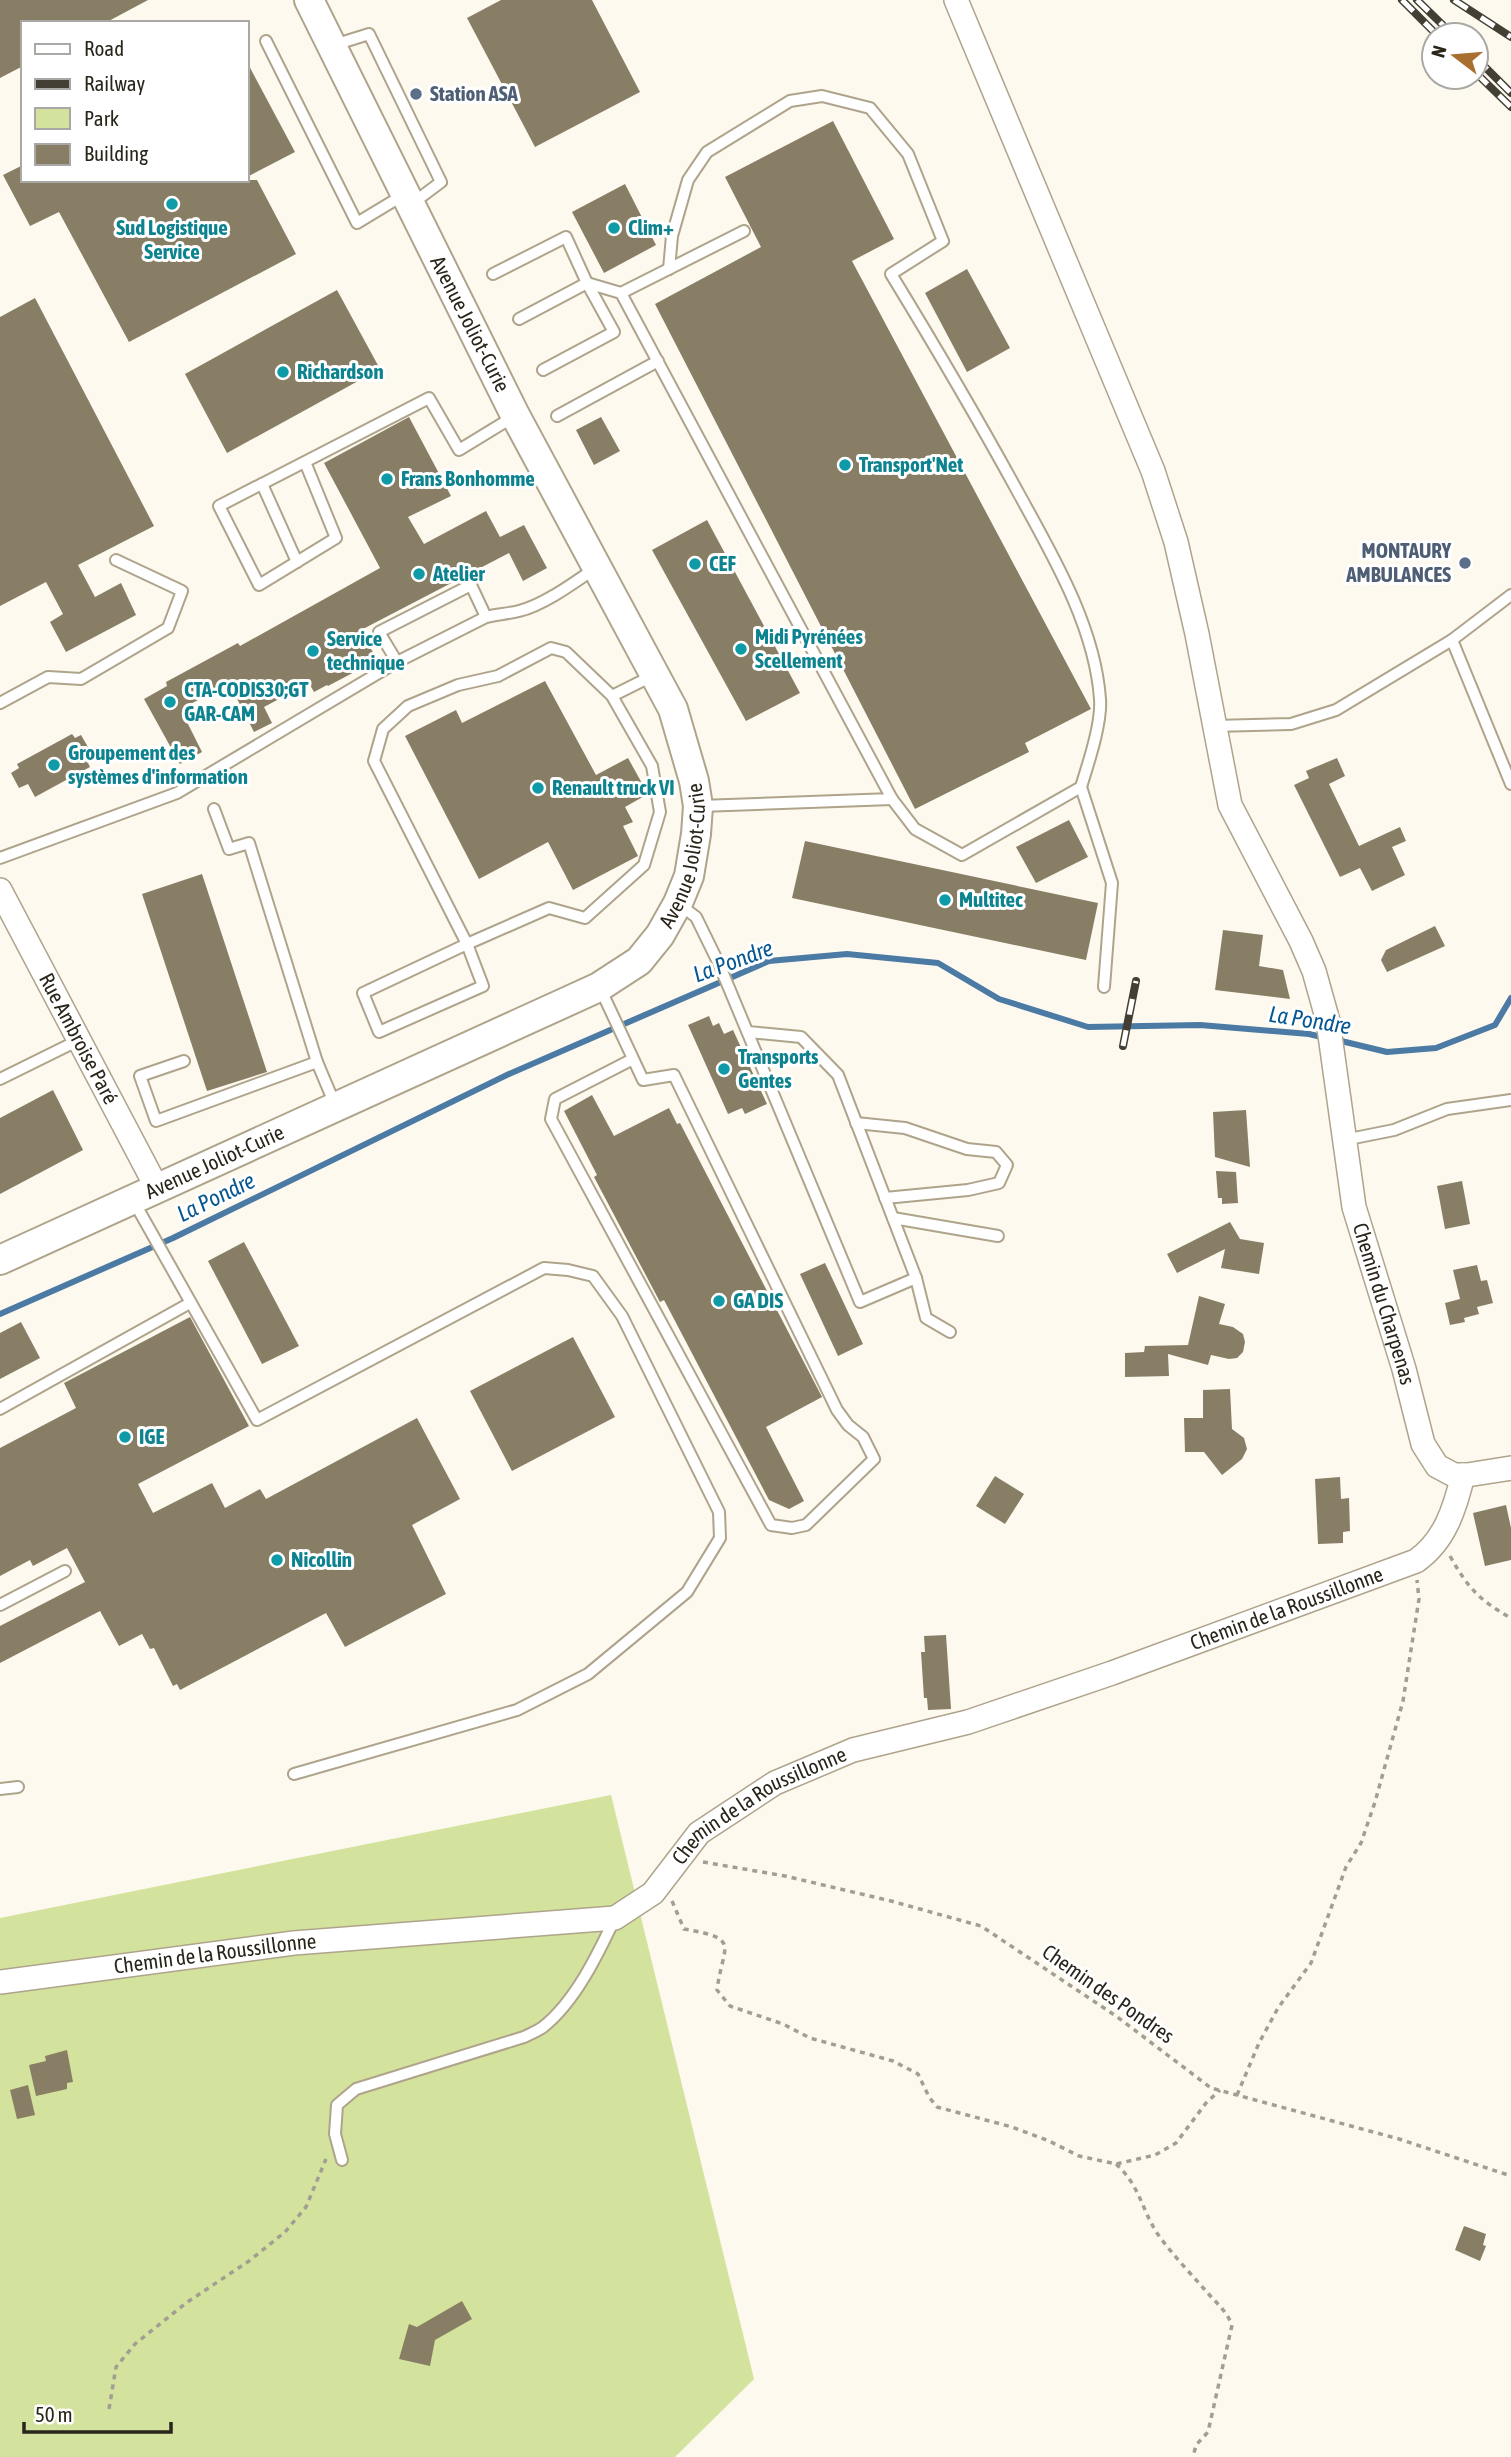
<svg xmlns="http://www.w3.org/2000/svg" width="1511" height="2457" font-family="'Asap Condensed',sans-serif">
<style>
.green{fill:#d3e29c}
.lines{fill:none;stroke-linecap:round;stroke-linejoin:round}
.stream{stroke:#4b7aa4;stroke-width:6}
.building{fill:#887e65}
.service-casing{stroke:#afa48b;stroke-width:14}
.minor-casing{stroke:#afa48b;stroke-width:26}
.tertiary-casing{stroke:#afa48b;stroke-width:32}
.path{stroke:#a29e93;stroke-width:3.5;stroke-dasharray:5 5;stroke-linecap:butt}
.service{stroke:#fff;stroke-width:10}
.minor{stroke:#fff;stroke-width:23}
.tertiary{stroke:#fff;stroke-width:28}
.rail-casing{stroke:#433f35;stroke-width:8}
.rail{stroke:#fff;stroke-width:5;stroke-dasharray:16;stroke-linecap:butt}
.service-dot{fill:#5c6f8a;stroke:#fff;stroke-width:2.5}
.culture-dot{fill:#0f9aa8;stroke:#fff;stroke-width:2.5}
.labels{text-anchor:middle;stroke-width:6;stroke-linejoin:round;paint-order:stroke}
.service-label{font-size:21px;font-weight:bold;fill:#4e5e75;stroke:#fff;text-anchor:start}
.culture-label{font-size:21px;font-weight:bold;fill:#0d838f;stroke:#fff;text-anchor:start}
.street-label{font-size:21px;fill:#29251b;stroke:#fff}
.water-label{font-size:23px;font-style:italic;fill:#075792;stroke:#fff}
</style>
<rect width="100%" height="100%" fill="#fdf9ee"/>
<polygon class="green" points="611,1795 754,2379 675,2457 0,2457 0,1918"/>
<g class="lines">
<g class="stream">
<polyline points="1337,1040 1387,1052 1436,1048 1495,1025 1511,998"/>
<polyline points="0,1314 173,1238 509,1074 769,961 847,954 938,963 999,999 1088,1027 1200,1025 1309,1034 1326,1038"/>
</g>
</g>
<g class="building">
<polygon points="0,0 148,0 105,23 23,23 23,66 0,78"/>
<polygon points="501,0 592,0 640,92 535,147 467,18"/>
<polygon points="247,62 295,152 247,177"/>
<polygon points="833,121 894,239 852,261 1091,709 1025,743 1029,752 915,809 655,304 761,247 725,177"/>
<polygon points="23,165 23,180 257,180 296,254 129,342 59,212 30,226 3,175"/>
<polygon points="625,184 656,245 604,273 572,212"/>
<polygon points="967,269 1010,348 967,372 925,293"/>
<polygon points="337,290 380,369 227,453 185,374"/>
<polygon points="35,298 154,526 78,565 95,597 121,583 136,615 66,652 50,622 63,614 46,582 0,606 0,317"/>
<polygon points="409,417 451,496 408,517 424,544 486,511 500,537 524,525 547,568 523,581 509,553 361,630 377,660 328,686 327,685 314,692 309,683 264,707 272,723 254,732 229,683 187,706 192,717 186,720 202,752 180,764 144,699 167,686 166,682 238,643 240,646 380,568 324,463"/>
<polygon points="601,417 620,451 594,465 576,430"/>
<polygon points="707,520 800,693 746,721 652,550"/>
<polygon points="545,681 596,775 628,758 648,794 625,807 633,822 623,826 638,856 573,890 548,842 479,879 405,736 456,710 462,723"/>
<polygon points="72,734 75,738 81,735 95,759 88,763 90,767 35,797 28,784 19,788 11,773 19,768 17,764"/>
<polygon points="1337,758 1345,776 1329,784 1359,846 1400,827 1406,841 1392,847 1405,875 1372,891 1360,868 1340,877 1294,785 1309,778 1306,771"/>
<polygon points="1069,820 1088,857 1036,883 1016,847"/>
<polygon points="805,841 1098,903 1086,960 792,898"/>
<polygon points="202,874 267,1072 207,1091 142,894"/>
<polygon points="1435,926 1445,946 1387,972 1381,960 1386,950"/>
<polygon points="1223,930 1263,935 1259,966 1283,970 1290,999 1215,990"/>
<polygon points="709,1016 713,1026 719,1023 724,1034 733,1030 767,1104 745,1114 742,1108 728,1114 688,1025"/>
<polygon points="53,1090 83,1150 0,1194 0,1118"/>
<polygon points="592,1095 614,1136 669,1108 677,1124 680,1123 822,1397 766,1427 804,1501 789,1509 769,1500 664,1300 660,1302 594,1177 597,1175 564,1111"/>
<polygon points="1246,1110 1250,1167 1215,1157 1213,1112"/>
<polygon points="1216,1171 1236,1172 1238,1203 1222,1204 1222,1198 1218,1198"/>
<polygon points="1462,1181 1470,1224 1445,1229 1437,1186"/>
<polygon points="1230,1222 1240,1239 1264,1243 1259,1274 1221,1268 1225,1249 1177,1273 1167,1254"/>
<polygon points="244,1242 299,1346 262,1364 208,1261"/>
<polygon points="825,1263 863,1344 838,1356 800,1274"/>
<polygon points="1477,1265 1481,1281 1487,1280 1493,1303 1477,1307 1479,1314 1464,1318 1465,1322 1450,1325 1445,1303 1460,1299 1453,1270"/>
<polygon points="1199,1296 1225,1304 1219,1324 1233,1327 1243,1334 1245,1342 1243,1352 1237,1358 1229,1359 1211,1355 1208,1365 1168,1354 1169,1376 1125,1377 1125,1353 1144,1352 1145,1346 1188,1345"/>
<polygon points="190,1317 249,1426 138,1484 153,1513 212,1483 225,1508 260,1489 266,1499 417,1418 460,1499 412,1525 446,1594 345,1647 326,1613 180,1690 177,1684 173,1686 154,1648 150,1649 142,1634 119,1646 100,1611 0,1663 0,1626 85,1582 67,1548 33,1566 30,1560 0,1576 0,1448 76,1408 64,1383"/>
<polygon points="21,1322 40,1358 0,1379 0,1333"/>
<polygon points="573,1337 615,1417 512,1471 470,1391"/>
<polygon points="1230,1389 1232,1429 1244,1438 1247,1449 1242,1459 1222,1475 1204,1452 1185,1452 1184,1418 1203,1418 1203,1390"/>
<polygon points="995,1476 1024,1494 1005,1524 976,1506"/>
<polygon points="1340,1477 1341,1499 1349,1498 1350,1531 1343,1532 1343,1543 1318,1544 1315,1479"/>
<polygon points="1506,1505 1511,1528 1511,1560 1485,1566 1473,1513"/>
<polygon points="946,1635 951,1709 928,1710 927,1698 924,1698 921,1652 925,1652 924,1636"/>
<polygon points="67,2050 73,2082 67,2083 67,2089 36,2096 29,2065 46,2061 45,2056"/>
<polygon points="28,2085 35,2115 17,2119 10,2090"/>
<polygon points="1464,2226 1486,2234 1483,2245 1486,2246 1480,2261 1455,2250"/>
<polygon points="462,2301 472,2319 435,2340 430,2366 399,2359 409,2324 417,2327"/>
</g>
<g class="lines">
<g class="service-casing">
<g id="service">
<polyline points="266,41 357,223 405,194"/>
<polyline points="334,45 369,34 441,182 413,203"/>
<path d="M669,269L672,236L688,180L707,152L790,101L822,96L870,108L908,154L943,241L891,274C935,346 978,419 1019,494C1053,556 1095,627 1100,699C1102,723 1088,764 1081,787L962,855L915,829L892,799"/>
<polyline points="493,274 566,237 587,283 614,332 543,370"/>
<polyline points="519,319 587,283 621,293"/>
<polyline points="557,416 658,361"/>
<polyline points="305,462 336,538 259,585 219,506 429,398 459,450 513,417"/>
<polyline points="262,484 297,562"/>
<path d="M486,617C497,614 507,614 519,611C544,605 575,582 597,567"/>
<polyline points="1452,640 1511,595"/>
<polyline points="612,696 566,652 551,648 498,676 458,685 408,706 383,729 374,761 467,944 549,908 585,918 644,865 660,812 652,766 612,696 654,675"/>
<polyline points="0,703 48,677 81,679 168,628 182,591 116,560"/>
<polyline points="1214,726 1291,724 1336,710 1452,640 1511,784"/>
<polyline points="1081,787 1112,883 1104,987"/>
<polyline points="700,806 892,799 621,293 744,231"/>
<polyline points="214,809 229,849 249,843 317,1062 336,1107"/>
<polyline points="0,858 177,793 397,662 486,617 471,585 379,632 397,662"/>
<polyline points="680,905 696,917 719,964 860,1302 916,1278 838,1075 801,1037 749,1032"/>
<polygon points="467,944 483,986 379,1032 363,993"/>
<polyline points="600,988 643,1080 674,1075 837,1410 848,1425 863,1437 874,1459 806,1525 792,1528 771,1525 551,1119 555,1099 633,1059"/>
<polyline points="184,1061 140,1076 156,1121 317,1062"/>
<polyline points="0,1079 79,1040"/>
<polyline points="856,1123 905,1128 967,1149 996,1152 1007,1165 999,1183 968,1190 885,1198"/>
<polyline points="1344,1140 1394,1130 1447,1109 1511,1100"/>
<polyline points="133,1200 257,1420 544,1268 568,1270 593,1276 622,1316 719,1512 720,1538 687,1592 588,1674 517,1710 294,1774"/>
<polyline points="893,1218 998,1236"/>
<polyline points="916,1278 926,1318 950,1332"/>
<polyline points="0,1409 190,1303"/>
<polyline points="0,1605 65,1571"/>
<polyline points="0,1789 18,1787"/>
<path d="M342,2160L335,2134L337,2105L356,2089L524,2037C530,2034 538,2031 543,2027C575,2002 598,1954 615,1918"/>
</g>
</g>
<g class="minor-casing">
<g id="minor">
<path id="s1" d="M956,0L1153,471L1176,542L1197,634L1230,805L1301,941L1314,971L1328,1021L1354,1207L1404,1369L1423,1444L1437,1466L1454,1475H1467L1511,1468"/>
<path id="s2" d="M0,890L157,1188"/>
<path id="s3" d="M0,1982L294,1943L615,1918L653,1893L699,1833L775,1783L853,1750L968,1722L1112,1673L1416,1561C1445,1541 1455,1508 1463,1475"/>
</g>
</g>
<g class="tertiary-casing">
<g id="tertiary">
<path id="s4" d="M0,1260L599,987L639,961L660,935L678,903L689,876L696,834L698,806L694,781L673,709L515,415L309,0"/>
</g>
</g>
<g class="path">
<path d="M1450,1556C1468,1588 1479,1600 1511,1618"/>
<polyline points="703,1862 785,1876 891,1901 981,1926 1116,2016 1211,2088 1399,2139 1511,2176"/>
<path d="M672,1901L684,1929C742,1939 723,1944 717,1990L730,2006L783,2024L810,2038L893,2061L918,2074L929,2097L937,2107L1012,2127L1049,2141L1079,2156L1116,2164L1155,2155L1176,2143L1206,2103L1220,2090"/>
<polyline points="1237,2095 1259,2043 1278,2008 1311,1963 1346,1867 1361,1843 1375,1802 1403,1701 1419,1599 1417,1580"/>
<path d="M1116,2164C1140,2186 1141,2208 1157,2233C1171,2253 1190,2273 1206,2291C1216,2303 1226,2310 1232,2325L1208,2432L1196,2445L1193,2457"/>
<polyline points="109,2409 116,2367 135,2344 186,2303 249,2261 285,2232 306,2207 326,2159"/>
</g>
<use href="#service" class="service"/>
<use href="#minor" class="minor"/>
<use href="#tertiary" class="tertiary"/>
<g class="rail-casing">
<g id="rail">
<polyline points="1402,0 1437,35"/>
<polyline points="1417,0 1453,35"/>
<polyline points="1454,0 1511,37"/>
<polyline points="1476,58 1511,93"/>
<polyline points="1476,73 1511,107"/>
<polyline points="1123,1046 1136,981"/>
</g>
</g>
<use href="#rail" class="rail"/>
</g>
<g class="service-dot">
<circle cx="416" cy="94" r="7"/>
<circle cx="1465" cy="563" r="7"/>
</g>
<g class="culture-dot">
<circle cx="172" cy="204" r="7"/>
<circle cx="614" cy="228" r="7"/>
<circle cx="283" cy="372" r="7"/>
<circle cx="845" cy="465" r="7"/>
<circle cx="387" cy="479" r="7"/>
<circle cx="695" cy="564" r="7"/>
<circle cx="419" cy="574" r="7"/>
<circle cx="741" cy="649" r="7"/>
<circle cx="313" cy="651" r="7"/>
<circle cx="170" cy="702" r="7"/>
<circle cx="54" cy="765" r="7"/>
<circle cx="538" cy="788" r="7"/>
<circle cx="945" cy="900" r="7"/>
<circle cx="724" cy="1069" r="7"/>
<circle cx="719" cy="1301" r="7"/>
<circle cx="125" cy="1437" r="7"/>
<circle cx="277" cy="1560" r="7"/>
</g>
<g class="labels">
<g class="service-label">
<text x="430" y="101">Station ASA</text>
<text x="1451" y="558" text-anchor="end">MONTAURY<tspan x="1451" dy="24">AMBULANCES</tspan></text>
</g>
<g class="culture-label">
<text x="172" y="235" text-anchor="middle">Sud Logistique<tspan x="172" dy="24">Service</tspan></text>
<text x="628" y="235">Clim+</text>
<text x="297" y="379">Richardson</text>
<text x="859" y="472">Transport'Net</text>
<text x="401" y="486">Frans Bonhomme</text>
<text x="709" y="571">CEF</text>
<text x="433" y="581">Atelier</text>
<text x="755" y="644">Midi Pyrénées<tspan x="755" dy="24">Scellement</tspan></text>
<text x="327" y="646">Service<tspan x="327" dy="24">technique</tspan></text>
<text x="184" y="697">CTA-CODIS30;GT<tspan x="184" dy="24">GAR-CAM</tspan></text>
<text x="68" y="760">Groupement des<tspan x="68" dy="24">systèmes d'information</tspan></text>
<text x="552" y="795">Renault truck VI</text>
<text x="959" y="907">Multitec</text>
<text x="738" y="1064">Transports<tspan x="738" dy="24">Gentes</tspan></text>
<text x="733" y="1308">GA DIS</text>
<text x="139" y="1444">IGE</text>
<text x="291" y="1567">Nicollin</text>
</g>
<g class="street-label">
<text transform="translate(470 324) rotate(63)" y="7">Avenue Joliot-Curie</text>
<text dy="7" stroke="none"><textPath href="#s4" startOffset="824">Avenue Joliot-Curie</textPath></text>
<text dy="7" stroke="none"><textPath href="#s2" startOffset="168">Rue Ambroise Paré</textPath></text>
<text dy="7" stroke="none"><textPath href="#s4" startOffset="236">Avenue Joliot-Curie</textPath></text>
<text dy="7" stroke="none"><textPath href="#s1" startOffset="1381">Chemin du Charpenas</textPath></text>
<text dy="7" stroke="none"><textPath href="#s3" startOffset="1372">Chemin de la Roussillonne</textPath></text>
<text dy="7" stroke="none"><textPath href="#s3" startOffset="805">Chemin de la Roussillonne</textPath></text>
<text dy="7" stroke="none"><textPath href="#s3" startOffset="217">Chemin de la Roussillonne</textPath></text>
<text transform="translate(1108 1994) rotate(35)" y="7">Chemin des Pondres</text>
</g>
<g class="water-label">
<text transform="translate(733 961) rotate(-20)" y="8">La Pondre</text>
<text transform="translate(1310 1020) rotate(9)" y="8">La Pondre</text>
<text transform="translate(216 1197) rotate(-26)" y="8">La Pondre</text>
</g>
</g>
<rect x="21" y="21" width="228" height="161" fill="#ffffff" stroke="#a9a8a4" stroke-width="2"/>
<rect x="35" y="44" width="35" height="10" fill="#ffffff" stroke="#a9a8a4" stroke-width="2"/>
<text x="84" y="56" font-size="21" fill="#29251b">Road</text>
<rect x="35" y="79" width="35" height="10" fill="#433f35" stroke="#a9a8a4" stroke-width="2"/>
<text x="84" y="91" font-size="21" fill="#29251b">Railway</text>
<rect x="35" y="108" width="35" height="21" fill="#d3e29c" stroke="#a9a8a4" stroke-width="2"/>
<text x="84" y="126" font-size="21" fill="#29251b">Park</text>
<rect x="35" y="144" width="35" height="21" fill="#887e65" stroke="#a9a8a4" stroke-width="2"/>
<text x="84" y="161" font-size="21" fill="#29251b">Building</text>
<g transform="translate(1455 56) rotate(286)"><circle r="33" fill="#ffffff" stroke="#a9a8a4" stroke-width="2"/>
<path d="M0-5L12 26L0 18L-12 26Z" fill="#a96f2f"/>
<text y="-10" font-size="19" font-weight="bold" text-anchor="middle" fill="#29251b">N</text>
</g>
<path d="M24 2422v10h147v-10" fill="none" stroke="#29251b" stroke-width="3.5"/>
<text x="35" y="2422" font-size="21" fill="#29251b" stroke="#ffffff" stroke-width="5" paint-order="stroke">50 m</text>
</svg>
